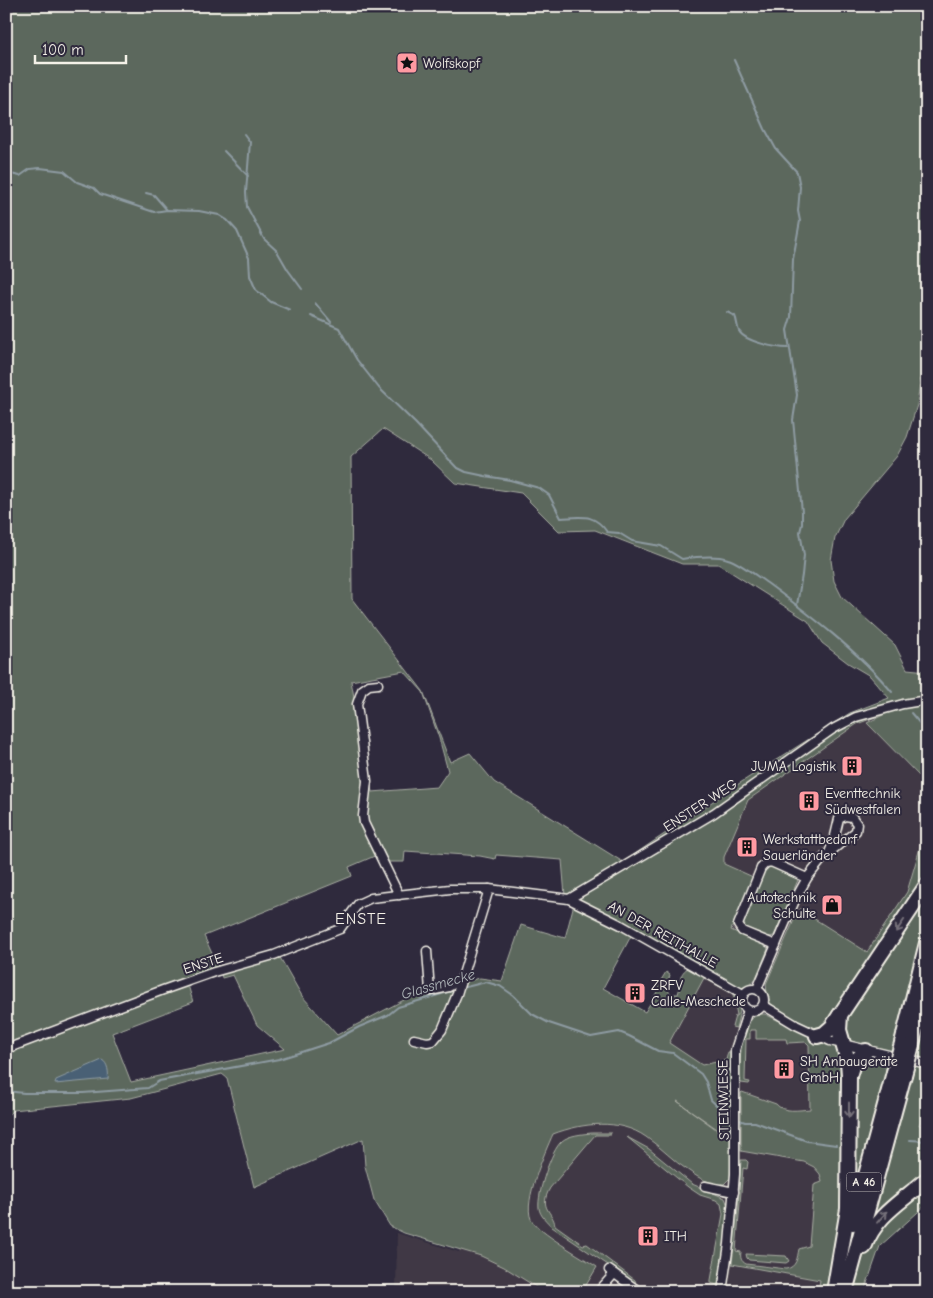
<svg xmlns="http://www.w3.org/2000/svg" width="933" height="1298" font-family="'Comic Neue',sans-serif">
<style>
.built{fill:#403945}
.green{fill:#5c685d;stroke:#a8aca2;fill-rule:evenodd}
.water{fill:#4a6174;stroke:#8e9ba2}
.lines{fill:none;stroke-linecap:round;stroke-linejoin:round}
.stream{stroke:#8e9ba2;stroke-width:2}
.minor-casing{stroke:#f4f1e8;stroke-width:11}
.motorway-casing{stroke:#f4f1e8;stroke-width:18}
.minor{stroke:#2f2a3d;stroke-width:8}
.motorway{stroke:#2f2a3d;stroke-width:14}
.motorway-bridge-casing{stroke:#f4f1e8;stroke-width:18;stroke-linecap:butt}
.motorway-bridge{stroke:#2f2a3d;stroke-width:14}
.oneway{stroke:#747079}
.labels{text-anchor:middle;stroke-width:4;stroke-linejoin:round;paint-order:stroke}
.shield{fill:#2f2a3d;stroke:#b9b5b5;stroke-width:1}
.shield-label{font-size:12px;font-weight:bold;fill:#f4f1e8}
.poi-label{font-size:14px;fill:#f4f1e8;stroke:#2f2a3d;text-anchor:start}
.street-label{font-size:14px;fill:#f4f1e8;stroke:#2f2a3d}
.water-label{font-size:15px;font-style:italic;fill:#b0b7ba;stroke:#2f2a3d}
.quarter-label{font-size:16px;letter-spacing:1px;fill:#f4f1e8;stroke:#2f2a3d}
</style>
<rect width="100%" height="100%" fill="#2f2a3d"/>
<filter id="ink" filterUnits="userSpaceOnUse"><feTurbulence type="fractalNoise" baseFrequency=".02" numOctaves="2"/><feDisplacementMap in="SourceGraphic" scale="10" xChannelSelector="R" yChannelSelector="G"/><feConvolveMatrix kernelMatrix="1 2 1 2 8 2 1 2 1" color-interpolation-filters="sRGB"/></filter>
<g filter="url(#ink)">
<g class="built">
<polygon points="896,710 867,723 927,784 927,824 907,892 866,953 771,982 757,974 731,984 724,856 748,800 857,724"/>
<polygon points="699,974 733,994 738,1017 749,1023 755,1015 765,1014 814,1038 836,1047 841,1229 827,1292 396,1292 397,1233 459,1252 462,1128 471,1088 629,1072"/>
</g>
<g class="green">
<path d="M6,6H927V346L923,362L917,405L907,437L897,456L844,519L835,538L831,560L834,581L842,597L895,645L907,669L927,671V784L867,723L889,712L857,724L748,800L724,857V864L753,877L731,930L762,944L766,946L768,949L756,978L751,984L741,989L576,899L573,894L565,896L562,860L496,855L495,859L480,856L405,851L404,862H387L383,864L377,855L349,867L352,876L204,936L221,973L278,954L302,996L337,1035L423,990L480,978L502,981L521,925L565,938L574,904L616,924L631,936L603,988L645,1012L657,992L655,990L666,972L670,975L666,988L671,994H678C682,983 677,973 690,967L737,993L740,1011L736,1028L732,1027L735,1016L737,1015L733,994L704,978L669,1043L702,1065L726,1060L728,1052H730L732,1133L720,1131L677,1101L720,1132L732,1134L730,1178L724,1184C709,1184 700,1179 689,1171C673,1161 661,1147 646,1137C619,1118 582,1123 553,1134C545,1152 523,1201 531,1219C537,1232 584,1258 597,1267L582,1292H544L504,1267L481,1256L404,1233L390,1226L374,1200L365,1166L363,1139L254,1187L227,1078L222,1074L131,1098L13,1110L6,1117ZM383,429L431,460L455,483L521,493L559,531L595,530L682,564H718L808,621L822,643L848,663L870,676L889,698L850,713L740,783L623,862L494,782L470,753L450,762L423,691L352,599L351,457ZM404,671L423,692L439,738L448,771L437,787L372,792L351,681ZM221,973L222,978L233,975L257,1025L285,1049L131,1082L112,1033L193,1002L188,985Z"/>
<path d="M927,824V874L921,885L828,1028L819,1031L809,1028L771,1004L767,994L766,984L798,911C803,906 809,909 813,914V918L867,952L907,892Z"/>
<path d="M770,865L798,878V880L774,936C765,939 747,932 743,923L765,867Z"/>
<polygon points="927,891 927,920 851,1203 852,1077 857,1062 867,1056 886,1060 888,1050 848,1042 842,1023"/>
<polygon points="927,1013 927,1059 922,1058 920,1065 927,1067 927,1107 919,1125 927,1128 927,1170 918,1181 868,1227"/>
<path d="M758,1014H765L814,1038L836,1047L841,1050L844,1056L841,1229L827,1292H818L820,1280L732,1264L738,1209L741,1160H746L748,1162L747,1169L743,1168L736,1251L741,1252C740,1258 741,1261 746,1264L786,1269C797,1267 797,1258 799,1249L809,1246L814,1185L822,1182L820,1174L814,1167L804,1162L741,1151V1093L742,1092L776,1104C783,1113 799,1110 810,1109L809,1045L806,1042L787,1043L786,1039H756V1030H750V1039H746L745,1081L750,1082L749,1084L741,1083L740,1081C739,1063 740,1023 758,1014Z"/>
<path d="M592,1133H611L610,1135H595L550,1188C538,1209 553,1211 555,1225L583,1245L587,1244L635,1280L636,1284L552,1227C547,1221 540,1216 539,1208C537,1194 551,1150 562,1141C569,1135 582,1134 592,1133Z"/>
<polygon points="627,1137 649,1149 692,1184 725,1198 728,1206 728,1217 719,1283 717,1285 711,1283 711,1280 723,1214 721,1204 716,1200 700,1195 688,1187"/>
<polygon points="927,1187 927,1204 880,1246 864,1292 853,1292 862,1260 879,1226"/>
<polygon points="746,1254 786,1256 789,1261 786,1263 749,1260 747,1258"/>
</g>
<path class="water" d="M102,1060C108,1063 109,1073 108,1079L55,1084L56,1080Z"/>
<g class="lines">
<g class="stream">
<polyline points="734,60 765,129 776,149 797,172 800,187 798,211 800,221 793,259 791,317 787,330 797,395 793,420 802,512 802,524 800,532 804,555 802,575 797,605"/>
<polyline points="244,134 250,142 246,192 247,207 264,239 277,251 288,270 302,289"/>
<polyline points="224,151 248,176"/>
<polyline points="6,173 20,176 30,169 40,168 64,171 77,182 94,188 100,194 154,212 167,210 199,211 219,215 227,220 237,231 249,258 250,276 256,290 271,302 290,310"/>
<polyline points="146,193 154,195 167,210"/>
<polyline points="315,303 331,322"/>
<path d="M727,312L735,316C737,320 737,327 739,331C745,342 777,348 788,348"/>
<path d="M311,316L339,328L357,360L379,388L416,424L456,467L466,472L485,476L510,480L539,488L549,495L561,518C582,517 594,513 607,532L619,533L632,541L661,546L682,559C695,557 716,555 728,559C739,562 758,577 767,583C809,614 859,652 892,692"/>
<polyline points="911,713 927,732"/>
<polyline points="462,988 486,982 500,986 513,995 532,1014 549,1023 591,1037 619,1032 629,1036 658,1051 673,1053 701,1074 706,1082 711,1100 728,1116 732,1118"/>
<polyline points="6,1091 24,1093 83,1093 148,1088 159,1081 279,1059 295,1054 329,1043 359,1027 388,1015 398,1007 455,990"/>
<polyline points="737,1119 745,1122 755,1122 807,1141 836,1145"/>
<polyline points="910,1140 927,1141"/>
</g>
<g class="minor-casing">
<g id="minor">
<polyline points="378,684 369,685 362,690 357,704 367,781 363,816 364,823 399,895"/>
<polyline points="569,899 714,813 833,729 856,717 903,704 927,700"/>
<polyline points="776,945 742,931 738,925 761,868 766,863 771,862 807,878"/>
<polyline points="427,951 430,991 449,987 461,979"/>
<circle cx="753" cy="1000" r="11"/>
<polyline points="757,989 796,898 807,878 824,857 856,831 857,824 852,817 845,816 839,819 834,840 829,853"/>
<polyline points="763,1005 796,1025 830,1041 927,1064"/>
<polyline points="414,1039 427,1042 433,1041 442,1030 457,994 489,889"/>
<polyline points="6,1049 163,990 214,972 274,955 340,929 358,904 371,898 450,889 489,889 569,899 621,925 743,994"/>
<polyline points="705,1186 734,1192"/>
<polyline points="609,1270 640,1292"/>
<polyline points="598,1292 614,1274"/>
<polyline points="722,1292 729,1244 735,1174 735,1050 748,1010"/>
</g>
</g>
<g class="motorway-casing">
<g id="motorway">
<polyline points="840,1015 839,1030 848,1061 849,1075"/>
<polyline points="817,1036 824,1034 832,1027 927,885"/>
<polyline points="902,1043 927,943"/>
<polyline points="912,1045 927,983"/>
<polyline points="853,1223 894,1072"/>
<path d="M864,1247C877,1213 902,1202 927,1179"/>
<polyline points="834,1292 848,1209 849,1076 853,1063 866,1051"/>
<polyline points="845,1292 904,1075"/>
</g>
</g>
<use href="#minor" class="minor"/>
<use href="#motorway" class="motorway"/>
<g class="motorway-bridge-casing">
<g id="motorway-bridge">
<polyline points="894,1072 902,1043"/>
<polyline points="904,1075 912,1045"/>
</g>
</g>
<use href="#motorway-bridge" class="motorway-bridge"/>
</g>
<defs><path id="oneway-shaft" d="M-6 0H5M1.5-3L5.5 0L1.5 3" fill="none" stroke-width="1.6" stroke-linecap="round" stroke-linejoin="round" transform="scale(1.25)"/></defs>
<g class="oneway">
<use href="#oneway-shaft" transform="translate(900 926) rotate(124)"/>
<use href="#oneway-shaft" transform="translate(849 1110) rotate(90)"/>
<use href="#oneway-shaft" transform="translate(882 1217) rotate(-49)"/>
</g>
</g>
<defs>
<g id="sight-square" transform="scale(1.125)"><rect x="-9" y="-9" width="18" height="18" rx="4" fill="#ff9aa2" stroke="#2f2a3d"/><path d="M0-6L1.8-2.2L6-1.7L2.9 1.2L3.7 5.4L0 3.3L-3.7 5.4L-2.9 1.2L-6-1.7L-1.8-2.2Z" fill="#111"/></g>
<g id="building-square" transform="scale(1.125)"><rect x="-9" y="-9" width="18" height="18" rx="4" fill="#ff9aa2" stroke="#2f2a3d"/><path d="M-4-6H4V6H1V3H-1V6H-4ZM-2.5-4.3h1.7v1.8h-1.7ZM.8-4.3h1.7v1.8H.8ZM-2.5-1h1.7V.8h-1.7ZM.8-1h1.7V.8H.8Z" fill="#111"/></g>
<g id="shop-square" transform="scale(1.125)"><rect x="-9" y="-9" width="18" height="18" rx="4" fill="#ff9aa2" stroke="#2f2a3d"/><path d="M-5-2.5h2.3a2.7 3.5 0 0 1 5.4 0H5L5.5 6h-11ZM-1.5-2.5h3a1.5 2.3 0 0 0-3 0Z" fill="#111"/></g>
</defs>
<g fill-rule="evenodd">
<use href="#sight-square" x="407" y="63"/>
<use href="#building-square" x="852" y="766"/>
<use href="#building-square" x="809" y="801"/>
<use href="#building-square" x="747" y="847"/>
<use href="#shop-square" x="832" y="905"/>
<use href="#building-square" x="635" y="993"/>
<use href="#building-square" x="784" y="1069"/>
<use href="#building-square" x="648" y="1236"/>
</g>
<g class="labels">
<rect class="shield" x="846.5" y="1172.5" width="35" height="19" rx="4"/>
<g class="shield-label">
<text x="864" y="1186">A 46</text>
</g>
<g class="poi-label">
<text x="423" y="68">Wolfskopf</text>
<text x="836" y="771" text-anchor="end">JUMA Logistik</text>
<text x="825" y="798">Eventtechnik<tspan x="825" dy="16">Südwestfalen</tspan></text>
<text x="763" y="844">Werkstattbedarf<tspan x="763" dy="16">Sauerländer</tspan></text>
<text x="816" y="902" text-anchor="end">Autotechnik<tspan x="816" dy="16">Schulte</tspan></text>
<text x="651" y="990">ZRFV<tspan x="651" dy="16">Calle-Meschede</tspan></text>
<text x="800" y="1066">SH Anbaugeräte<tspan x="800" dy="16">GmbH</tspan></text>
<text x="664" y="1241">ITH</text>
</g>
<g class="street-label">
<text transform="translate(700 805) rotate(-33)" y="5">ENSTER WEG</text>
<text transform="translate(663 934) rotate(29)" y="5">AN DER REITHALLE</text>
<text transform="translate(203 963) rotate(-18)" y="5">ENSTE</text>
<text transform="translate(723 1100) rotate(-91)" y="5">STEINWIESE</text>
</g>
<g class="water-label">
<text transform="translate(438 984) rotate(-16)" y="5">Glassmecke</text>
</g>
<g class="quarter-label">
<text x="361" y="924">ENSTE</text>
</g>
</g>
<rect width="933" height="1298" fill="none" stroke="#2f2a3d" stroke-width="25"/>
<rect x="12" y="12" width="908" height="1273" fill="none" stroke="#f4f1e8" stroke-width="2" filter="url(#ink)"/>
<path d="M35 55v8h91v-8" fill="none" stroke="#f4f1e8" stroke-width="2.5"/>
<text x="42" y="55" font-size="15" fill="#f4f1e8" stroke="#2f2a3d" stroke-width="4" paint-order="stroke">100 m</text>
</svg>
